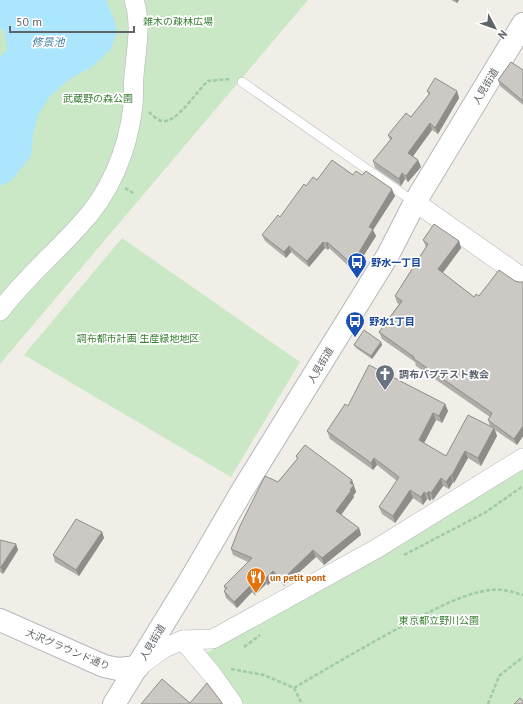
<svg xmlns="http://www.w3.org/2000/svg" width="523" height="704" font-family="'PT Sans','Noto Sans JP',sans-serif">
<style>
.green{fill:#cae8c5}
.water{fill:#abe5fe}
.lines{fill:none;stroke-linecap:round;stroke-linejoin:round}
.lane-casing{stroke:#b3b6ba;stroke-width:10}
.street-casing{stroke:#b3b6ba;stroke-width:20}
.secondary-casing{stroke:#b4b8bc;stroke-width:24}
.path{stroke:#9fcba6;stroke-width:2.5;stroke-dasharray:4 2;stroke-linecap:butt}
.lane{stroke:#fff;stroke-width:9}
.street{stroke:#fff;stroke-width:19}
.secondary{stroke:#fff;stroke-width:22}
.wall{fill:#afada9}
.shaded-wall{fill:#8f8d8a}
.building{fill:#ccc9c5;stroke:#8f8d8a}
.labels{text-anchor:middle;stroke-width:3.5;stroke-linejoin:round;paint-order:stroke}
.park-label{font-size:10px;fill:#3b8135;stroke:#fff}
.street-label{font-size:10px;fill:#5f6468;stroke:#fff}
.transit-label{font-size:10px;font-weight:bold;fill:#164399;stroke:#fff;text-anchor:start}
.worship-label{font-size:10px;font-weight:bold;fill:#5b616d;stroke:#fff;text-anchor:start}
.food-label{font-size:10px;font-weight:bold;fill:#c56008;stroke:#fff;text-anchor:start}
.water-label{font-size:11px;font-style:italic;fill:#3f7ba0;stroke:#fff}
</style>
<rect width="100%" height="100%" fill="#f1eee8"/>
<g class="green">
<polygon points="0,0 308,0 0,364"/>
<polygon points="122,238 300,362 231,477 24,355"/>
<path d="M523,468V704H244L200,656C311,599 418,535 523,468Z"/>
</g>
<polygon class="water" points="0,0 106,0 115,22 117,33 110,50 92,67 68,80 50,96 38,115 33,134 31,156 11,181 0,186 0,57 7,49 4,30 0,28"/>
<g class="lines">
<g class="lane-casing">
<polyline id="lane" points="242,82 404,195 415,202"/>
</g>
<g class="street-casing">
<g id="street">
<polyline points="415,202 523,278"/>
<path d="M0,311C23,280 53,255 79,226C110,194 128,150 133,106C134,96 133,86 134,76C136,51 142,24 134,0"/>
<polyline points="183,640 211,673 233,704"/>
<polyline points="138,667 164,648 183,640 213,639 376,549 523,458"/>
</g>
</g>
<g class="secondary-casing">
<g id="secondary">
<polyline points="0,620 104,666 118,669 138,667"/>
<polyline points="114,704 192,577 242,491 388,255 415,202 523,24"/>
</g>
</g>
<g class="path">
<path d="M149,112C152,115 157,120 162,121C177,124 197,90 208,81L230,79"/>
<polyline points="125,188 133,193"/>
<polyline points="404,555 486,512 523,486"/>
<polyline points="244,647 260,635"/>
<polyline points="231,669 264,675 294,688 302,704"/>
<path d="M294,688C331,666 369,644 408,623C431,611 464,593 490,590C500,588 513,592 523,595"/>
<polyline points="488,704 499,676 523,657"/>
</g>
<use href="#lane" class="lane"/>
<use href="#street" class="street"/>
<use href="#secondary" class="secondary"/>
</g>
<g class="wall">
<polygon points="451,0 459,0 457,3"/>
<polygon points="523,70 523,105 500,86 498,80"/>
<polygon points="427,91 457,91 459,98 438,134 432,130 413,156 418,160 421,167 408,182 405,179 401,186 375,168 373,161 390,140 388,135 411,117 429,95"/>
<polygon points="353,175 395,196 373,230 376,236 354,271 329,248 328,250 325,248 309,267 291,252 286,258 265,241 262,235 280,217 306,186"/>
<polygon points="423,240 459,241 461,248 443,273 474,297 479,296 515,281 519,282 523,282 523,436 517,445 495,430 497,436 481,466 468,458 454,483 453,482 449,489 443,486 433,500 431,499 430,501 427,499 423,505 413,498 395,523 382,514 379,507 397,481 377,465 373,470 330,439 327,431 348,406 445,404 448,411 442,423 436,420 424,443 446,456 490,426 488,420 490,417 416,366 415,362 382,339 379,332 399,304 397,303 395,296 426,247"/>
<polygon points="381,342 382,345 372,359 356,348 354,345"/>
<polygon points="296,456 352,480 356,492 353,496 354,497 341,515 359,528 361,535 324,565 316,557 284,586 276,577 268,585 266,584 255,595 252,592 237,608 226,598 224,591 225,590 224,586 248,562 233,555 231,549 278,482 297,459"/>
<polygon points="102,532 104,538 79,576 55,562 53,555"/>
<polygon points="0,540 16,544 18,550 3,574 0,572"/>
</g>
<g class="shaded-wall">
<polygon points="455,0 459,0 457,3"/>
<polygon points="457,91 459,98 438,134 435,128"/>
<polygon points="430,123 432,130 411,159 408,153"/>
<polygon points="418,160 421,167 408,182 406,176"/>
<polygon points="402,173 405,179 401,186 399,179"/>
<polygon points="392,189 395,196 373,230 376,236 354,271 352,264 369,227"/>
<polygon points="459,241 461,248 440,276 438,269"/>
<polygon points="323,242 325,248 309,267 307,261"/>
<polygon points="327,242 329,248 328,250 326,244"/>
<polygon points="289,246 291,252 286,258 284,252"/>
<polygon points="381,342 382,345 372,359 371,356"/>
<polygon points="445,404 448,411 442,423 439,416"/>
<polygon points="433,413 436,420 422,447 419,440"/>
<polygon points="523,426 523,436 517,445 514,439"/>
<polygon points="494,428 497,436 481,466 478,458"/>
<polygon points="465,451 468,458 454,483 452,475"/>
<polygon points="374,458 377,465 373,470 371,463"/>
<polygon points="451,475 453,482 449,489 446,482"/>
<polygon points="441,478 443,486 433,500 431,493"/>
<polygon points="352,480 356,492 353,496 354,497 339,518 336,511"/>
<polygon points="410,490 413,498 395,523 393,516"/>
<polygon points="429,491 431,499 430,501 427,494"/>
<polygon points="424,492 427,499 423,505 421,497"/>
<polygon points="359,528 361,535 324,565 322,558"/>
<polygon points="102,532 104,538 79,576 76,570"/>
<polygon points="16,544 18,550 3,574 1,567"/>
<polygon points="313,550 316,557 284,586 282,580"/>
<polygon points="273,571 276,577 268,585 265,579"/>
<polygon points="264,577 266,584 255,595 253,588"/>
<polygon points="250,586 252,592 237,608 234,602"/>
</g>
<g class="building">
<polygon points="511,62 523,70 523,101 498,80"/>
<polygon points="435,78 457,91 435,128 430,123 408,153 418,160 406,176 402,173 399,179 373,161 392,138 388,135 406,113 411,117 430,93 427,91"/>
<polygon points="332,160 353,175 356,171 362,175 366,171 392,189 369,227 373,229 352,264 327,242 326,244 323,242 307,261 289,246 284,252 262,235 278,215 280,217 304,184 306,186 313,177 317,180"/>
<polygon points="434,224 459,241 438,269 474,297 476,294 479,296 499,270 515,281 519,282 523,282 523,426 514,439 488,420 492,413 414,359 414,357 379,332 402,301 395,296 428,244 423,240"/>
<polygon points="364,330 381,342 371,356 354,345"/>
<polygon points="369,365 445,404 439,416 433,413 419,440 446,456 468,415 494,428 478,458 465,451 452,475 451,475 446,482 441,478 431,493 429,491 427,494 424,492 421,497 410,490 393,516 379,507 399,477 374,458 371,463 327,431 345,404 348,406"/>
<polygon points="305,445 352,480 350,483 354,485 350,490 351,491 336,511 359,528 322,558 313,550 282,580 273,571 265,579 264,577 253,588 250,586 234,602 224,591 227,588 224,586 252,558 231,549 240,526 265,476 278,482 298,458 296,456"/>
<polygon points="76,519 102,532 76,570 53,555"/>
<polygon points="0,540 16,544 1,567 0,567"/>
<polygon points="162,679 190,703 207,683 222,703 222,704 141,704"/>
<polygon points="520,698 523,701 523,704 514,704"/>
</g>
<defs>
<g id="bus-pin" transform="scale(1)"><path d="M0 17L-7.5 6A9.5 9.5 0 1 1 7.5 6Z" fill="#1a4fb4" stroke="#fff"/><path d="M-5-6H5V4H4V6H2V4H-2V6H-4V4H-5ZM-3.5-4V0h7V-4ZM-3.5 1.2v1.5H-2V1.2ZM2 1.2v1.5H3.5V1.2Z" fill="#fff"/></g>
<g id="church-pin" transform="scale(1)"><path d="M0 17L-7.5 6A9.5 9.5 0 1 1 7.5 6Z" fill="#6b7280" stroke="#fff"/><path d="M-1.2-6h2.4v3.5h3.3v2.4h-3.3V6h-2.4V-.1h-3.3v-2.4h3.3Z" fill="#fff"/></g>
<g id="restaurant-pin" transform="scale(1)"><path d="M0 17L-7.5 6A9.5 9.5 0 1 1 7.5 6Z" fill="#e8710a" stroke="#fff"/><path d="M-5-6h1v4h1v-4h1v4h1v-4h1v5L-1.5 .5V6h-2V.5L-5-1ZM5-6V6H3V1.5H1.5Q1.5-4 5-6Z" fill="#fff"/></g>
</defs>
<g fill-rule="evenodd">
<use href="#bus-pin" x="357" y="262"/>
<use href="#bus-pin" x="355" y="321"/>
<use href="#church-pin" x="385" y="374"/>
<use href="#restaurant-pin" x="256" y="577"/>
</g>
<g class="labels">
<g class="park-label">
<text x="178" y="25">雑木の疎林広場</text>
<text x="98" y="102">武蔵野の森公園</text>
<text x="138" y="342">調布都市計画 生産緑地地区</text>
<text x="439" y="624">東京都立野川公園</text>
</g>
<g class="street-label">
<text transform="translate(485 86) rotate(-59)" y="4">人見街道</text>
<text transform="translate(320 365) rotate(-59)" y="4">人見街道</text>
<text transform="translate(152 642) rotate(-59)" y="4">人見街道</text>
<text transform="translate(68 649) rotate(23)" y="4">大沢グラウンド通り</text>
</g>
<g class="transit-label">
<text x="371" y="266">野水一丁目</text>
<text x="369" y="325">野水1丁目</text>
</g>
<g class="worship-label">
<text x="399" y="378">調布バプテスト教会</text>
</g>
<g class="food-label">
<text x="270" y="581">un petit pont</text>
</g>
<g class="water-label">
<text x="48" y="46">修景池</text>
</g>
</g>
<g transform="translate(495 28) rotate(131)" stroke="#ffffff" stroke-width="3" paint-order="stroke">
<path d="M0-3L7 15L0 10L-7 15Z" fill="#5f6468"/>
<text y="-6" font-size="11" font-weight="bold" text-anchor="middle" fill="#5f6468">N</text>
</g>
<path d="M10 26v6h124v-6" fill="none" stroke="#5f6468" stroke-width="2"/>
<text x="16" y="26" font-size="12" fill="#5f6468" stroke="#ffffff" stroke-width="3" paint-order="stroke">50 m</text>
</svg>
